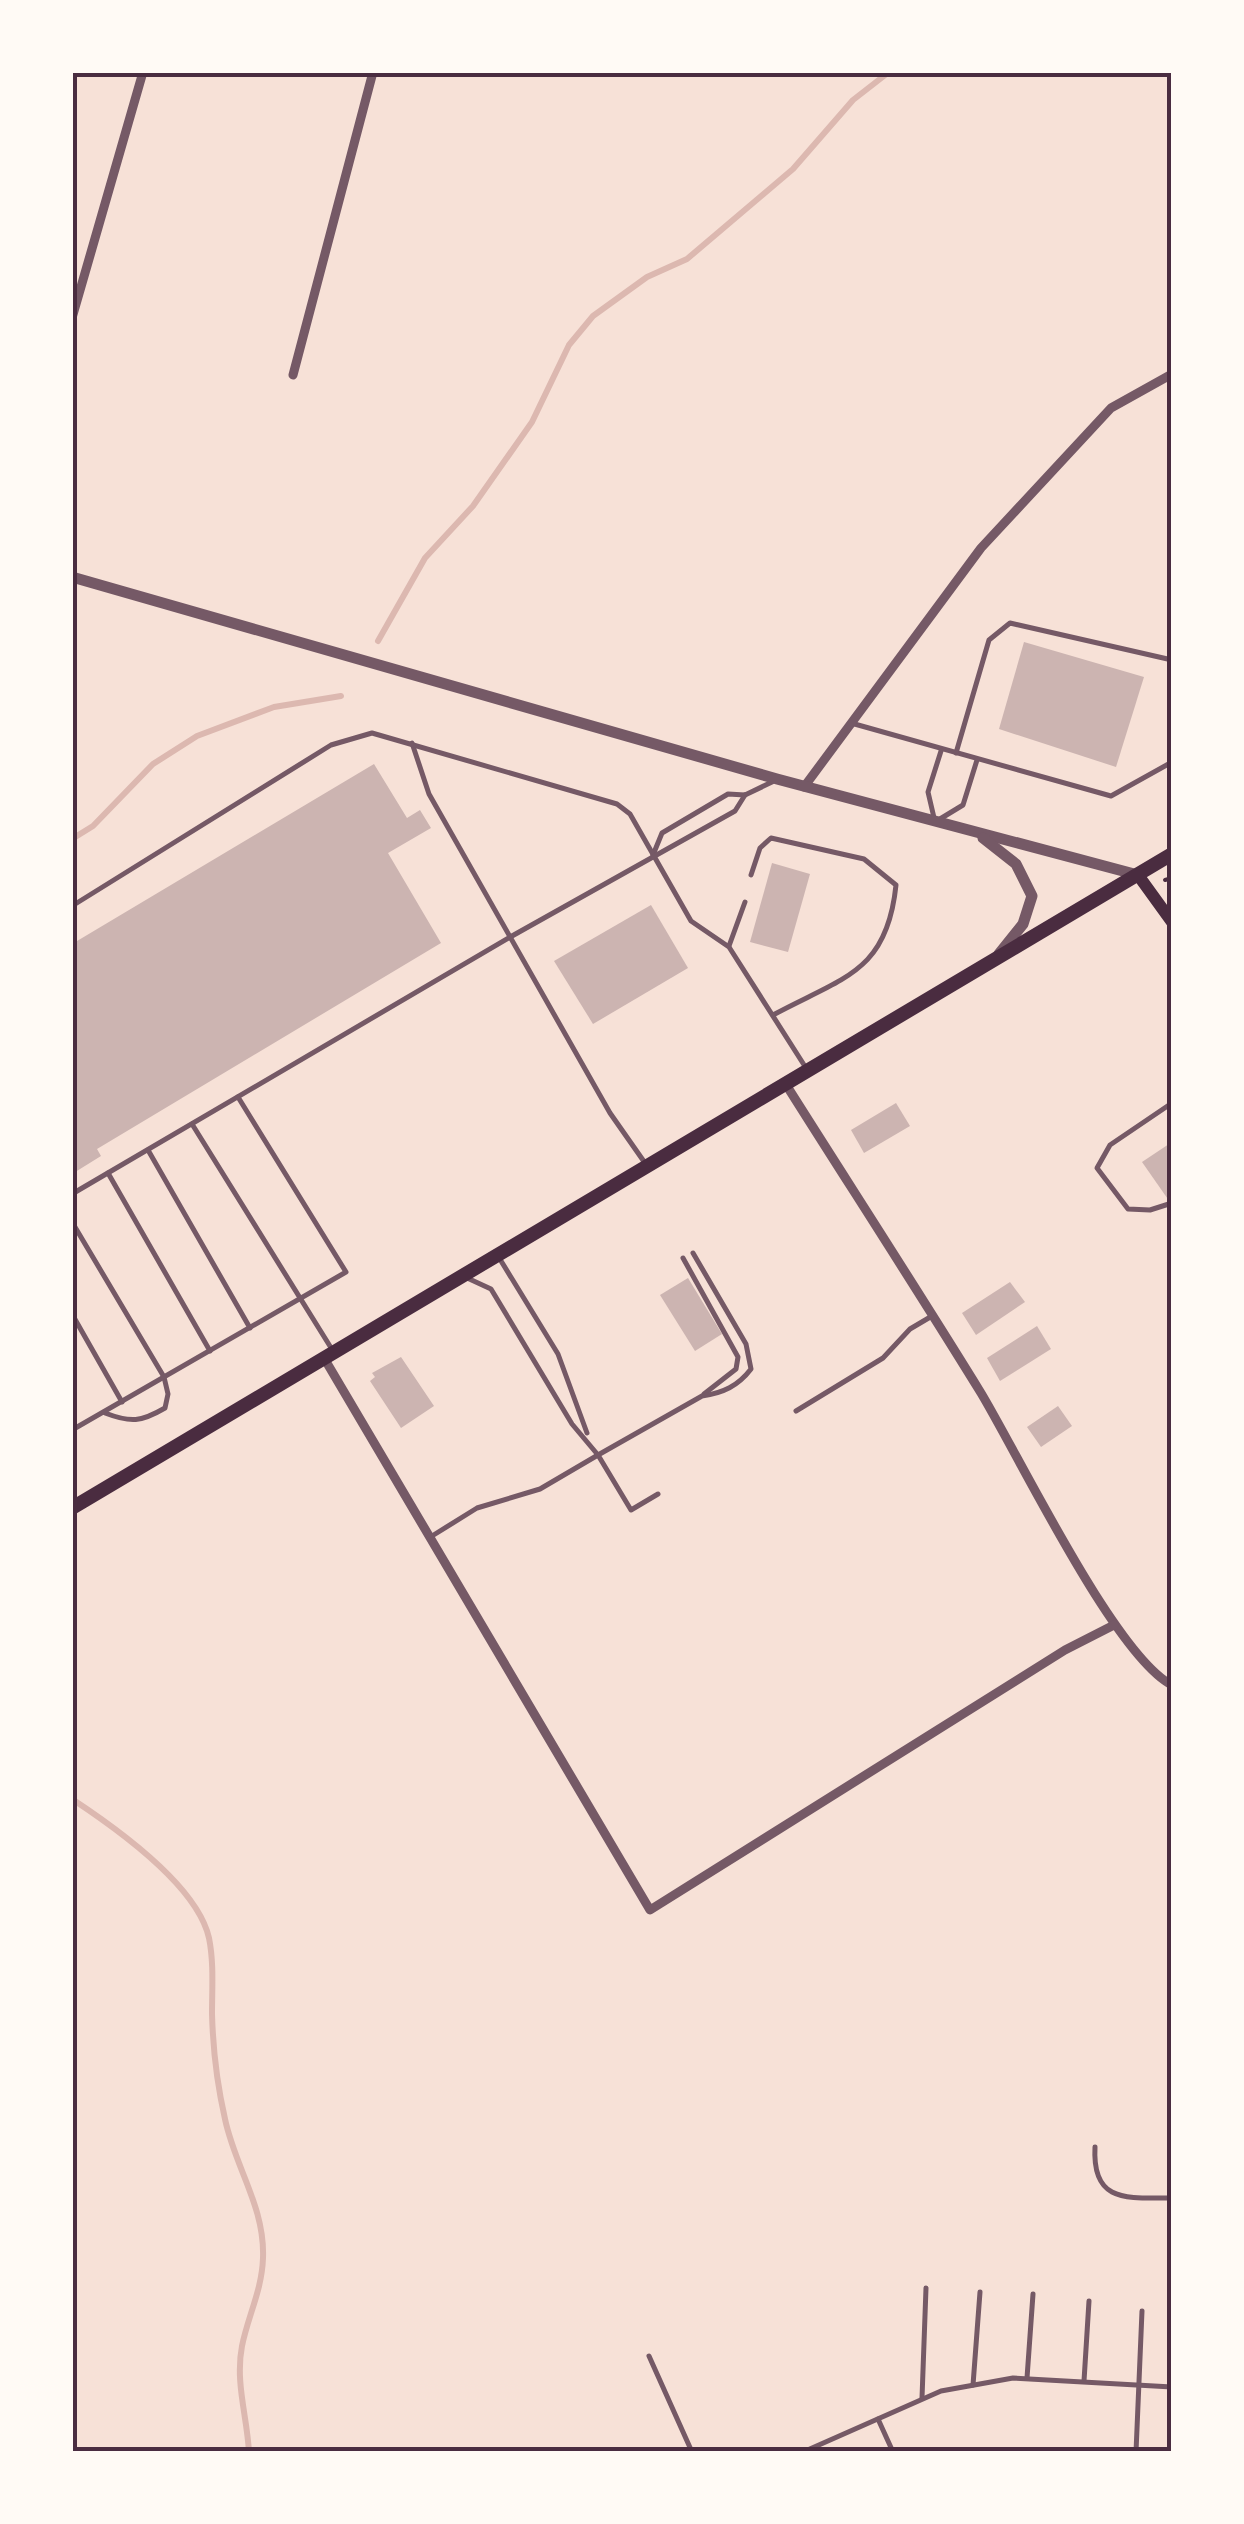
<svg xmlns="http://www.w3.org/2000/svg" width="1244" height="2524" font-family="'PT Sans',sans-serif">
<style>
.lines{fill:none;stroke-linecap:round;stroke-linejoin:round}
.stream{stroke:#dcb8b0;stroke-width:6}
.building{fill:#ccb4b1}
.path{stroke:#4a2c40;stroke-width:4}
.service{stroke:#755966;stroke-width:5}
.minor{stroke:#755966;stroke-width:9}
.tertiary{stroke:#755966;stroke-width:11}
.secondary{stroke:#4a2c40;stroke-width:12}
.primary{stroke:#4a2c40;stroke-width:14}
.neatline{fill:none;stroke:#4a2c40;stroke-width:4}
</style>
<rect width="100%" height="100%" fill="#f7e1d7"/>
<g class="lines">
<g class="stream">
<polyline points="378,641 425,558 473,506 532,422 569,345 593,316 647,277 687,259 793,169 853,100 889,72"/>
<polyline points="72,839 93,826 153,764 197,736 274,707 341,696"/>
<path d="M72,1799C116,1828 197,1885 209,1938C214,1963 212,1988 212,2014C213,2050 217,2084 225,2119C235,2167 265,2207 263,2258C262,2290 248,2316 242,2346C235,2382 247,2416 249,2452"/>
</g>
</g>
<g class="building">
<polygon points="1024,642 1144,677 1116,767 999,729"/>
<polygon points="374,764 407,818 420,810 431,828 388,853 441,943 97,1149 101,1156 72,1174 72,944"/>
<polygon points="772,863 810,874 788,952 750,942"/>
<polygon points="651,905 688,968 593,1024 554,961"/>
<polygon points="896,1103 910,1126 864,1153 851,1130"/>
<polygon points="1172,1142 1172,1205 1142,1162"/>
<polygon points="688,1278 722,1334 695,1351 660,1295"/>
<polygon points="1010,1282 1025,1302 976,1335 962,1313"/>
<polygon points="1037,1326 1051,1349 1000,1381 987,1358"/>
<polygon points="401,1357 434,1406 401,1428 370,1381 375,1377 372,1373"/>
<polygon points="1058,1406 1072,1426 1041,1447 1027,1427"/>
</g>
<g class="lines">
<polyline class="path" points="1165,880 1172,878"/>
<g class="service">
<polyline points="851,723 1111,796 1172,762"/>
<polyline points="412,743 429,794 610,1113 645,1163"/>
<polyline points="941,751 928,792 935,822 963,805 977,760"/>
<polyline points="956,753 989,640 1010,623 1172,660"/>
<polyline points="653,855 662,833 728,794 745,795 772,782"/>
<path d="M751,875L760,848L771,838L864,859L896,885C887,973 843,977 773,1015"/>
<polyline points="72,906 331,745 372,733 617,804 630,814 691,921 729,947 806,1068"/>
<polyline points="729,946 745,902"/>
<polyline points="1172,1103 1110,1145 1097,1168 1128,1209 1150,1210 1172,1203"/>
<polyline points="192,1124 333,1351"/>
<polyline points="148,1150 250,1328"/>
<polyline points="108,1173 210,1351"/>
<polyline points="72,1194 512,936 735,811 745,795"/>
<path d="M72,1222L164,1377L168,1394L165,1408C141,1422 131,1423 105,1413"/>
<polyline points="498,1256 558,1354 587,1433"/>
<polyline points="683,1258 738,1357 736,1369 704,1394"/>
<polyline points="72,1314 122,1402"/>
<polyline points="796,1411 883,1358 910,1329 932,1316"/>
<polyline points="72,1430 346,1272 238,1097"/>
<path d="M658,1494L631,1510L598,1455L702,1396C723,1393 738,1386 751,1369L746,1344L693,1253"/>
<polyline points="432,1536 477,1508 540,1489 598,1455 572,1424 491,1289 465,1277"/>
<path d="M1095,2147C1092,2203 1126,2198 1172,2198"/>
<polyline points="649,2356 692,2452"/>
<polyline points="1027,2378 1033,2294"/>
<polyline points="1084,2381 1089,2301"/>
<polyline points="973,2385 980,2292"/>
<polyline points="922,2398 926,2288"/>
<polyline points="878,2419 893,2452"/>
<polyline points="803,2452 941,2391 1013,2378 1172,2387"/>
<polyline points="1136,2452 1142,2311"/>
</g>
<g class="minor">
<polyline points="72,318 143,72"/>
<polyline points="293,375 373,72"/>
<polyline points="804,787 981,548 1111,408 1172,374"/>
<path d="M785,1083C850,1186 917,1289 981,1393C1019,1456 1115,1656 1172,1685"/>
<polyline points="324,1358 650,1910 1065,1650 1114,1625"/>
</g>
<g class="tertiary">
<polyline points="72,577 777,779 1138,875"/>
<polyline points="983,838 1016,864 1032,896 1023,924 999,954"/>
</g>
<polyline class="secondary" points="1138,875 1172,922"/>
<polyline class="primary" points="72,1508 1172,854"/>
</g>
<rect width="1244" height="2524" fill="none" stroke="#fffaf5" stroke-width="150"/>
<rect x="75" y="75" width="1094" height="2374" class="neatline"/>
</svg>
